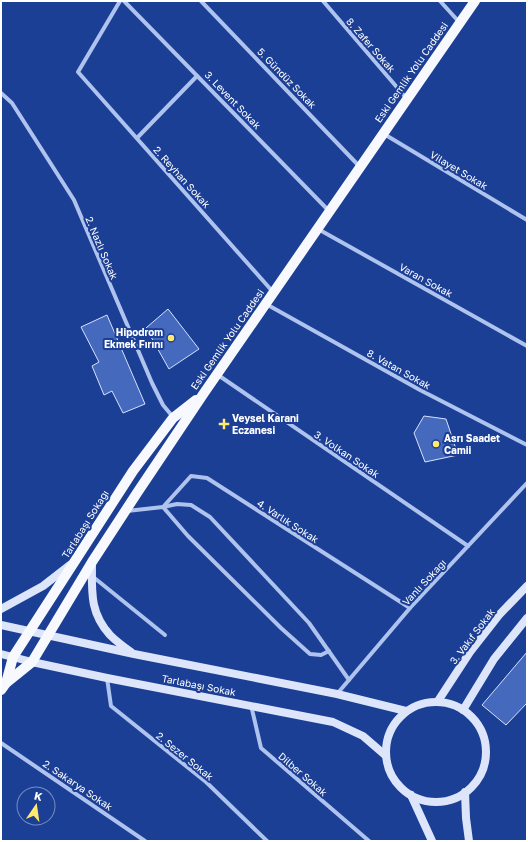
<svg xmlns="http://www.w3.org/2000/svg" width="528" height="842" font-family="'Golos Text',sans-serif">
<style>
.building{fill:#4469bd;stroke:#d6e1fb}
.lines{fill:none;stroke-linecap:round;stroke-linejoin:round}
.street{stroke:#afc3ef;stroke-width:4}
.secondary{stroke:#dde5fb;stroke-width:8}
.primary{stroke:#f8f9ff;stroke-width:10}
.poi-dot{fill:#ffea6e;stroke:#1c3f96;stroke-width:1.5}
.labels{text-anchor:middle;stroke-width:4;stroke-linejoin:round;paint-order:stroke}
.street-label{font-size:10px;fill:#fff;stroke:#1c3f96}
.poi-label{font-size:10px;font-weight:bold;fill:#fff;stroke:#1c3f96;text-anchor:start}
</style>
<rect width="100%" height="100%" fill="#1c3f96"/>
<g class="building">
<polygon points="168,309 199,349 169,369 146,328"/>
<polygon points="107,315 145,404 123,413 112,391 104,395 92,366 99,362 81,327"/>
<polygon points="424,416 446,419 458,455 425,462 414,433"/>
<polygon points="527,652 527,703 506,725 482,705"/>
</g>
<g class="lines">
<g class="street">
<polyline points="120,1 78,72 273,292"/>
<polyline points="124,1 329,211"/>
<polyline points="201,1 360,167"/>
<polyline points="323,1 407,99"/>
<polyline points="440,1 460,23"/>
<polyline points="1,93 12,103 74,200 152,383 163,405 173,417"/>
<polyline points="384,134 527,220"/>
<polyline points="137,138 197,76"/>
<polyline points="318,229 527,346"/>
<polyline points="266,304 420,390 527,445"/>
<polyline points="218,375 468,546"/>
<polyline points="163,507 191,476 207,478 410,608"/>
<polyline points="163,507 188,536 281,628 310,654 321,655 329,651"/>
<polyline points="127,511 163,507 177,504 191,505 210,517 309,623 349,680"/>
<polyline points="92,576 165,635"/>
<polyline points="107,678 111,706 206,782 267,841"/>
<polyline points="337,694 410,608 527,483"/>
<polyline points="251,705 261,748 369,841"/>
<polyline points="1,743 145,841"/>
</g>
<g class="secondary">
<path d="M92,562C92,590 89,612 110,635C116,641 124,647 131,652"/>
<polyline points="1,609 43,586 70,565"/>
<polyline points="1,625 134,654 337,694 406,711"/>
<polyline points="1,654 32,662 107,678 333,722 363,736 385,755"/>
<polyline points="438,701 470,652 499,615 527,586"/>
<circle cx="436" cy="752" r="50"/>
<polyline points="463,710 494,659 527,618"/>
<polyline points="465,792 466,818 469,841"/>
<polyline points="411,795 432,841"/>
</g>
<g class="primary">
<polyline points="6,683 13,657 133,471 173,418 196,400"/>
<polyline points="1,690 6,683 32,662 92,562 137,493 204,393 475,1"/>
</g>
</g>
<g class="poi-dot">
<circle cx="171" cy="338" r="4"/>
<path d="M222 418h4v4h4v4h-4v4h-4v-4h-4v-4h4z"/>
<circle cx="436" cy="444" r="4"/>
</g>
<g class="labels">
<g class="street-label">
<text transform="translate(371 45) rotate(49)" y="4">8. Zafer Sokak</text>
<text transform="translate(411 72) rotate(-55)" y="4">Eski Gemlik Yolu Caddesi</text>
<text transform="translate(287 78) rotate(46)" y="4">5. Gündüz Sokak</text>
<text transform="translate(233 100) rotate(46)" y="4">3. Levent Sokak</text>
<text transform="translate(459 170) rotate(31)" y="4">Vilayet Sokak</text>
<text transform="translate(182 177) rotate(48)" y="4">2. Reyhan Sokak</text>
<text transform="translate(102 248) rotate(67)" y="4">2. Nazlı Sokak</text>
<text transform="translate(426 280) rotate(29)" y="4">Varan Sokak</text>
<text transform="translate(227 339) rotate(-55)" y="4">Eski Gemlik Yolu Caddesi</text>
<text transform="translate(399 369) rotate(29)" y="4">8. Vatan Sokak</text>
<text transform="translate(347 454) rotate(34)" y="4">3. Volkan Sokak</text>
<text transform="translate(288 521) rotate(33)" y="4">4. Varlık Sokak</text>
<text transform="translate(85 524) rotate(-58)" y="4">Tarlabaşı Sokağı</text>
<text transform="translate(424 582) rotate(-47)" y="4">Vanlı Sokağı</text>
<text transform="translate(472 636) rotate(-53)" y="4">3. Vakıf Sokak</text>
<text transform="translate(199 685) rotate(11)" y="4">Tarlabaşı Sokak</text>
<text transform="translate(185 756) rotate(39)" y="4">2. Sezer Sokak</text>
<text transform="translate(303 774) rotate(41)" y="4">Dilber Sokak</text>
<text transform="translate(78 785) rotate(34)" y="4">2. Sakarya Sokak</text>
</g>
<g class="poi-label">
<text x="163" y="336" text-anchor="end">Hipodrom<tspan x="163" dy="12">Ekmek Fırını</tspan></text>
<text x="232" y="422">Veysel Karani<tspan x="232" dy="12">Eczanesi</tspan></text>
<text x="444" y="442">Asrı Saadet<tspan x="444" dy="12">Camii</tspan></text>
</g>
</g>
<rect width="528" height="842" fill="none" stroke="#ffffff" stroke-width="4"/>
<g transform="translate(36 806) rotate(13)"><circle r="19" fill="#1c3f96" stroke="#778cc0"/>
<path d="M0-3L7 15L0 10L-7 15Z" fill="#ffea6e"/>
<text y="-6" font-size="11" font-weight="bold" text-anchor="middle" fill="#ffffff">K</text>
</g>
</svg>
